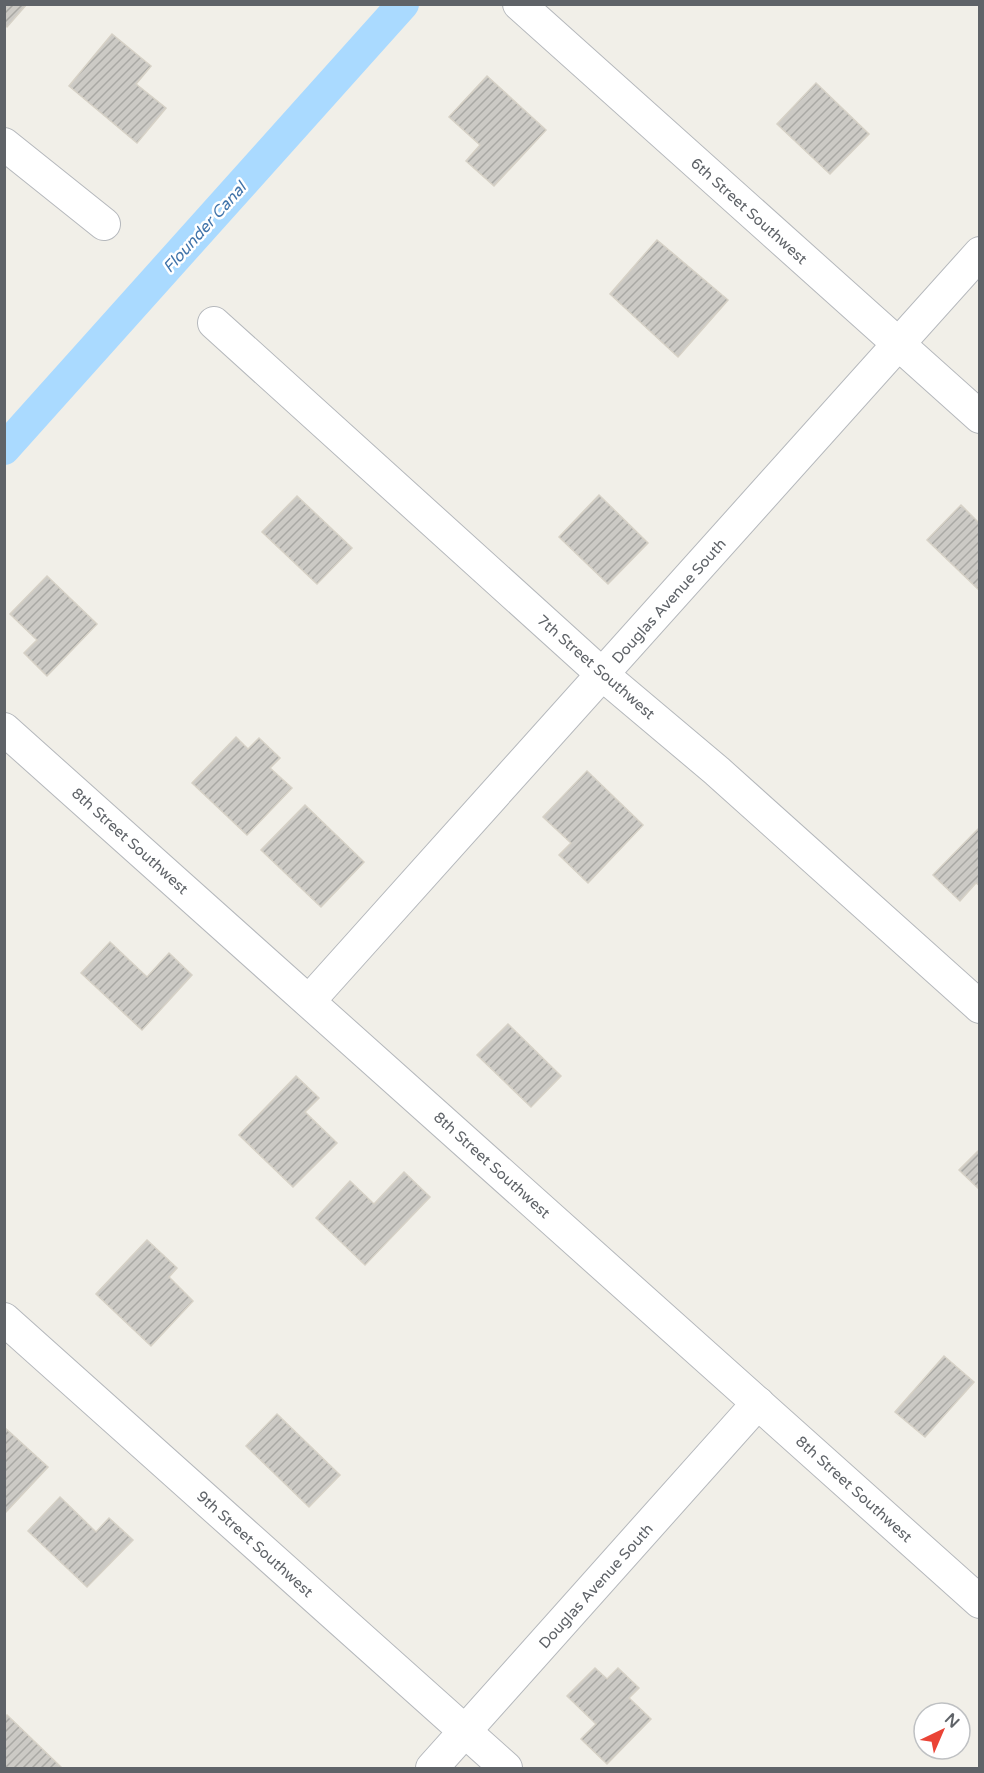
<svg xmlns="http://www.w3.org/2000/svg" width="984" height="1773" font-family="'Varela Round',sans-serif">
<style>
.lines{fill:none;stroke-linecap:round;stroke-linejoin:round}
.canal{stroke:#aadaff;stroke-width:32}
.building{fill:url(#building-hatch);stroke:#d6d1c6;stroke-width:1.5}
.minor-casing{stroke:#b5b8bc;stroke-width:34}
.minor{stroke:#fff;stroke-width:32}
.labels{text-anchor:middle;stroke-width:5;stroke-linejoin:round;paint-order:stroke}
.street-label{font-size:15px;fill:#5f6368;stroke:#fff}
.water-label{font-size:16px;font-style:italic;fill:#4174aa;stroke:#fff}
</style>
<defs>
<pattern id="building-hatch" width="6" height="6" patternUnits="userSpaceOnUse" patternTransform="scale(1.5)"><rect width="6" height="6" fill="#cccac5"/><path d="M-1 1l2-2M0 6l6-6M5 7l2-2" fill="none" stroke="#a9a8a4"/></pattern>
</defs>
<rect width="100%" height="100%" fill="#f1efe8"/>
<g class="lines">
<polyline class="canal" points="4,449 403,4"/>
</g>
<g class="building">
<polygon points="4,4 27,4 7,27 4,24"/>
<polygon points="112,34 151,66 136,84 166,108 137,143 69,86"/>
<polygon points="487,76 546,130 494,186 466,161 480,145 449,117"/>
<polygon points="816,83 869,134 830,174 777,124"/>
<polygon points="657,240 728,300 678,357 610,294"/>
<polygon points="599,495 648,543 608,584 559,537"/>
<polygon points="297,496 352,548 317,584 262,532"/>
<polygon points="961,505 980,524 980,591 927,540"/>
<polygon points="47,576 97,624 47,676 24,653 37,640 10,614"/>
<polygon points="236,737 248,749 259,738 280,758 270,768 292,788 247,835 192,783"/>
<polygon points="587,771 643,825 588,883 559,855 571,843 543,817"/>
<polygon points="305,805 364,862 321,907 261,850"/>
<polygon points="980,827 980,886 976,883 960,901 933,875"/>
<polygon points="110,942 147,977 169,953 192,975 142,1030 81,973"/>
<polygon points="508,1024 561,1076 531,1107 477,1055"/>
<polygon points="296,1076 319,1098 305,1112 337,1143 293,1187 239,1135"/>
<polygon points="980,1149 980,1190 959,1170"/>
<polygon points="404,1172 430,1197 365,1265 316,1218 350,1181 374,1204"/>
<polygon points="147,1240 177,1268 169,1277 193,1301 151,1346 96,1294"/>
<polygon points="944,1356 974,1382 925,1437 895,1412"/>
<polygon points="277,1414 340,1475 309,1507 246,1446"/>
<polygon points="4,1427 48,1467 4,1514"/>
<polygon points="60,1497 96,1532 109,1518 133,1540 87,1587 28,1531"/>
<polygon points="595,1668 607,1679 618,1668 639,1688 629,1698 651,1719 607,1764 581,1739 596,1724 567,1696"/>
<polygon points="7,1715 61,1767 59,1768 4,1768 4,1718"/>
</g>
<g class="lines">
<g class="minor-casing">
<g id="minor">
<polyline points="519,4 980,417"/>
<polyline points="4,144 104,224"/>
<polyline points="214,323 603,675 717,771 980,1007"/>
<polyline points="4,729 980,1602"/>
<polyline points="309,1001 980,253"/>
<polyline points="4,1319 506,1768"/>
<polyline points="432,1768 758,1403"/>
</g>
</g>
<use href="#minor" class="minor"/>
</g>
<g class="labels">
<g class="street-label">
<text transform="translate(749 211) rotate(42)" y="5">6th Street Southwest</text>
<text transform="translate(669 601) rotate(-48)" y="5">Douglas Avenue South</text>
<text transform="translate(596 667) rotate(41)" y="5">7th Street Southwest</text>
<text transform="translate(130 841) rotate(42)" y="5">8th Street Southwest</text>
<text transform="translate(492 1165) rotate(42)" y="5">8th Street Southwest</text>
<text transform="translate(854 1489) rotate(42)" y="5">8th Street Southwest</text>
<text transform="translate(255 1544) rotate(42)" y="5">9th Street Southwest</text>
<text transform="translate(596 1586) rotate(-48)" y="5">Douglas Avenue South</text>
</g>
<g class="water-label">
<text transform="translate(204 227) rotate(-48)" y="6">Flounder Canal</text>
</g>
</g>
<rect width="984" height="1773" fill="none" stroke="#5f6368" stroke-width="12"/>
<g transform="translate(942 1731) rotate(44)"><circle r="28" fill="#ffffff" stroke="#bfc1c3" stroke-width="1.5"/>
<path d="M0-4.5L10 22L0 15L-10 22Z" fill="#ea4335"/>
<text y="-9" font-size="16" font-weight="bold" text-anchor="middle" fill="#5f6368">N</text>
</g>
</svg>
